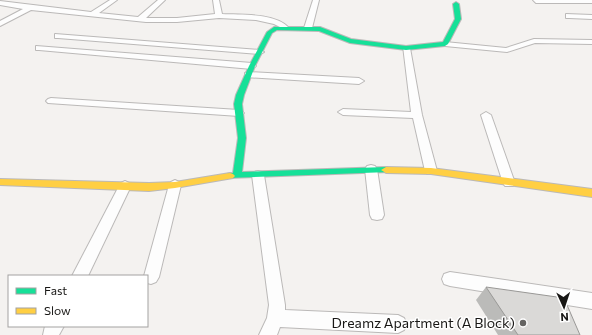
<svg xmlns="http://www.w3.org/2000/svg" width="592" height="335" font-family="Commissioner,sans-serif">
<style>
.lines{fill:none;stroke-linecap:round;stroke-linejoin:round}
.street-casing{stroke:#bbb9b8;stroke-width:2}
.fast-casing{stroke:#bbb9b8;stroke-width:2}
.slow-casing{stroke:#bbb9b8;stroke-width:2}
.street{fill:#fdfdfd;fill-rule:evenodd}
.fast{fill:#16e098;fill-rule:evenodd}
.slow{fill:#ffcf43;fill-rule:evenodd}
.wall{fill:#bbbbb9}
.building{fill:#dad9d7;stroke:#999896}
.poi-dot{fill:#656462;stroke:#fff;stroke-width:1.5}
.labels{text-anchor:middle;stroke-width:3;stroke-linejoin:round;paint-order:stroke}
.near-poi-label{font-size:14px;fill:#181715;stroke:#fff;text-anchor:end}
</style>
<rect width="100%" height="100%" fill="#f4f2f0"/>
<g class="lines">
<g class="street-casing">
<g id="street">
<path d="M110,0H117L99,13L138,17L158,0H165L146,18H177L215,14L213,0H219L222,14C241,15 274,13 288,27L284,29L274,24L256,20L219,18L177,22H146L31,10L0,26V21L23,9L0,5V1L91,12Z"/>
<polygon points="313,0 319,0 312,28 308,30 304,28"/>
<polygon points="533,0 592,0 592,3 536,3"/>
<polygon points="566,14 592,15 592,19 569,18 566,18"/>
<polygon points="55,34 260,50 264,52 260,54 58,38 55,38"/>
<polygon points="534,39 592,40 592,44 535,43 507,52 445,46 441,44 445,42 506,48"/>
<polygon points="36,46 252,63 256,66 252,69 39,50 36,50"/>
<polygon points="403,46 410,48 422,115 437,171 435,174 427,174 425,171 413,118 343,115 338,112 343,109 411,112"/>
<polygon points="248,72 359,78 364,81 359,84 245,77 245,73"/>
<polygon points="51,98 239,110 244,113 239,116 48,103 46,101 48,99"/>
<polygon points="486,112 491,115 515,183 513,186 505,186 503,183 481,115"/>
<polygon points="371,165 375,166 377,169 384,215 382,219 377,220 372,219 370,215 365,169 367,166"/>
<polygon points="258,171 262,172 264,175 285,305 285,310 398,315 404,318 407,324 404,330 398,333 280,327 277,335 259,335 267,318 269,305 252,175 254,172"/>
<polygon points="175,180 179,182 181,185 159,277 156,282 151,284 147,283 147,276 144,276 169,185 171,182"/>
<polygon points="125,181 129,183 131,186 88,276 72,276 119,186 121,183"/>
<polygon points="450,272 592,293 592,309 450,286 444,284 442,279 444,274"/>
<polygon points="45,326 64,326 59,335 43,335"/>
</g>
</g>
<g class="fast-casing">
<polygon id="fast" points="456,2 459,4 461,19 448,44 445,46 406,50 350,43 319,31 277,30 272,33 255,66 244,95 242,104 246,138 242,172 386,167 391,170 389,172 227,178 225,176 227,174 233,173 238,138 234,104 236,95 249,66 267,32 274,27 320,27 351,39 406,46 443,42 455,19 453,4"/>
</g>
<g class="slow-casing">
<g id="slow">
<polygon points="386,167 431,168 592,189 592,197 431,174 386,173 381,170"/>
<polygon points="230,173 233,174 235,176 233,178 175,188 149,191 0,185 0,179 149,183 175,182"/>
</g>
</g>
<use href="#street" class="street"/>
<use href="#fast" class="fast"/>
<use href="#slow" class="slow"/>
</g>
<polygon class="wall" points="486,287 580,335 498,335 476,300"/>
<polygon class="building" points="486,287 564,298 580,335 518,335"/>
<circle class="poi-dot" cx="523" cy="323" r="4"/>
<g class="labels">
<g class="near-poi-label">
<text x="515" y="328">Dreamz Apartment (A Block)</text>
</g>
</g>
<rect x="8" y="275" width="140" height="52" fill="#ffffff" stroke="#a3a2a1"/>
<rect x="16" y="288" width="20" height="6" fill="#16e098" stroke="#a3a2a1"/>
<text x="44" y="295" font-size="12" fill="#181715">Fast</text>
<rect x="16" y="308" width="20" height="6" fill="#ffcf43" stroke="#a3a2a1"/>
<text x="44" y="315" font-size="12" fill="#181715">Slow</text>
<g transform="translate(564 307) rotate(177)" stroke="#ffffff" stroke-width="3" paint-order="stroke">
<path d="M0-3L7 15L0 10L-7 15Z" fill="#181715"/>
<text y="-6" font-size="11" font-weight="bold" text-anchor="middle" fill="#181715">N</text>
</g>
</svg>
